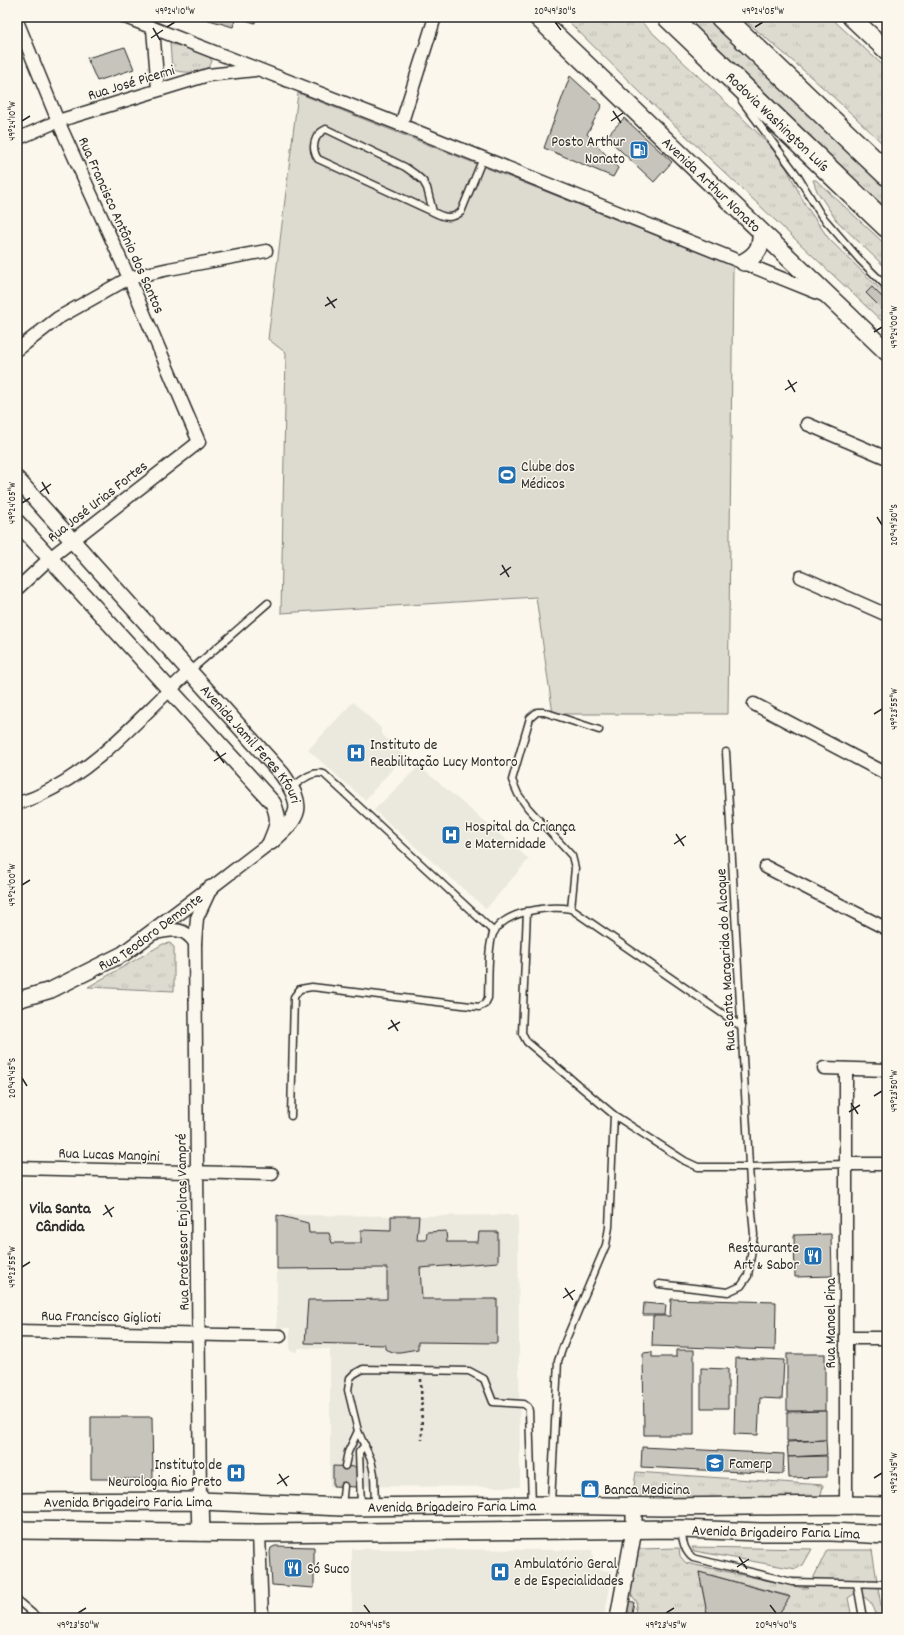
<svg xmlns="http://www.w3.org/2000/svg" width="904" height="1635" font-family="Dekko,sans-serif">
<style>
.built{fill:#ebe8de}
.grass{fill:url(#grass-tufts);stroke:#84827e}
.garden{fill:#dddad0;stroke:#84827e}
.building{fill:#c7c4bc;stroke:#2b2b2b}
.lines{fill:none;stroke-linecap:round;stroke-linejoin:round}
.service-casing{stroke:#2b2b2b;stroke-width:9}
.minor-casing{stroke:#2b2b2b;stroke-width:15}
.tertiary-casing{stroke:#2b2b2b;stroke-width:18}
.secondary-casing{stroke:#2b2b2b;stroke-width:20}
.motorway-casing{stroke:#2b2b2b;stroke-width:25}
.path{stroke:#2b2b2b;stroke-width:2.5;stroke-dasharray:3 3;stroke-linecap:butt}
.service{stroke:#fbf7ec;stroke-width:6}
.minor{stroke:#fbf7ec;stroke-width:12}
.tertiary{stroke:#fbf7ec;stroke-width:15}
.secondary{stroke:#fbf7ec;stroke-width:17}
.motorway{stroke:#fbf7ec;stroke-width:22}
.ticks{fill:none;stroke:#2b2b2b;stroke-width:1.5}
.labels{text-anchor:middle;stroke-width:3;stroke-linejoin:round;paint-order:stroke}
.street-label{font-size:15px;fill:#2b2b2b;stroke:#fbf7ec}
.poi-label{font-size:15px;fill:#2b2b2b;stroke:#fbf7ec;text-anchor:start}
.neighbourhood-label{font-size:16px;font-weight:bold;fill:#2b2b2b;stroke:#fbf7ec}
.neatline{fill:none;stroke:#2b2b2b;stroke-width:1.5}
.ticks-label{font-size:10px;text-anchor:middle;fill:#2b2b2b}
</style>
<defs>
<pattern id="grass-tufts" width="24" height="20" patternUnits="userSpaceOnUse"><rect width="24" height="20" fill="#dddad0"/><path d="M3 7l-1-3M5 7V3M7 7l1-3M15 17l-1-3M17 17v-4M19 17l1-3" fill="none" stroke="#bebbb3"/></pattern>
</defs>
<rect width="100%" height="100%" fill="#fbf7ec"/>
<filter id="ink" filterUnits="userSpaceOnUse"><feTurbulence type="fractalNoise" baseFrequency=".025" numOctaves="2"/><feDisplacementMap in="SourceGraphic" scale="8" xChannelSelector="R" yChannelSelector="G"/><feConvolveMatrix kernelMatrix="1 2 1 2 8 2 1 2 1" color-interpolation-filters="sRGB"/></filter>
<g filter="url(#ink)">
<g class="built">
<polygon points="353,702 381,728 381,733 404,756 365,800 308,750"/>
<polygon points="419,766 529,859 486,909 374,810"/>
<polygon points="277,1215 419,1216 518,1215 520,1487 330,1486 330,1349 298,1348 298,1352 290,1351 290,1328 277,1328"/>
<polygon points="352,1549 592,1550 594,1564 596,1565 598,1570 613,1571 604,1618 352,1618"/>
</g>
<g class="grass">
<polygon points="564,17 636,17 759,134 773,150 787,169 806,206 829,239 887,296 887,326 648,100"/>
<polygon points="682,17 709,17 887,184 887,211"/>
<path d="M741,17H830L887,69V148C841,102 791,59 741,17Z"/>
<path d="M170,43L201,52L208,55L212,61C208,75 183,73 172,70Z"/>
<polygon points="813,180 816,180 887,246 887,269 836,220 817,191"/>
<polygon points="170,943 174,947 174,991 88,987 163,944"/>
<polygon points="636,1472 823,1485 820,1500 632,1499"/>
<polygon points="692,1547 812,1549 803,1565 796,1569 694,1551"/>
<path d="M679,1548L680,1556L686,1563L803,1588H807L810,1585L827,1550H872L883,1618H877C873,1603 869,1597 854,1594L848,1598L852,1618H776L789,1596L699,1572L708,1618H634L637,1602L629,1592L638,1549Z"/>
</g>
<polygon class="garden" points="298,93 733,266 728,714 553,714 536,597 281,613 286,353 268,339"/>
<g class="building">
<polygon points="199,17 256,17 255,23 236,17 233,27"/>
<polygon points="125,47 134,69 97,81 87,58"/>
<polygon points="570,76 602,105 587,134 618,168 613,177 544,148"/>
<polygon points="624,118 672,162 654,182 606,137"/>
<polygon points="872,287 887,302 882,309 866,293"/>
<polygon points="277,1215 308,1223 309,1233 329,1233 332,1243 361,1243 361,1230 391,1231 391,1216 419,1216 417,1240 426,1240 427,1232 446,1231 447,1242 478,1242 479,1232 498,1232 498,1262 420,1268 422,1299 497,1299 497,1343 418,1342 418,1349 400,1352 393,1352 385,1349 385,1345 305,1343 308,1300 387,1299 387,1268 277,1269"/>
<polygon points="831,1234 832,1276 795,1277 794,1235"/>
<polygon points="671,1299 776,1302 775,1350 652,1346 653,1316 670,1316"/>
<polygon points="644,1303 666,1305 665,1315 643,1315"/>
<polygon points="676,1350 694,1350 694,1435 644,1435 643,1353 652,1352 652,1357 676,1357"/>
<rect x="787" y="1354" width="38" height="57"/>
<polygon points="736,1358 784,1360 782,1399 760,1398 758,1435 734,1434"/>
<polygon points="701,1368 728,1369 728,1408 701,1408"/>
<polygon points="826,1411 826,1440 787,1441 787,1412"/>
<polygon points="91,1417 152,1417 153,1479 91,1479"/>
<polygon points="826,1440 827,1455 788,1457 787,1442"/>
<polygon points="642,1447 784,1454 783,1474 641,1467"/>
<polygon points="827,1456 827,1477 789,1478 788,1457"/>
<polygon points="333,1466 358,1467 357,1487 333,1486"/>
<polygon points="275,1546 314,1547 314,1588 272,1585 270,1552 271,1548"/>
<polygon points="699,1572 790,1597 776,1618 708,1618"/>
<polygon points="625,1601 634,1602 631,1618 622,1618"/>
</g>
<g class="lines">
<g class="service-casing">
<g id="service">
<polyline points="742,101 797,175 821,215 860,260 887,287"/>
<path d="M433,212L427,188L423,181L415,174L405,167L326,129C313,135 311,149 318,159L433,212C443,217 451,220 461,212L483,158"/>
<polyline points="190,671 268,603"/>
<path d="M292,787C301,781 312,770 324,774L494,932"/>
<polyline points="571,909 575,868 572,856 528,808 518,794 512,780 530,718 537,712 544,712 599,730"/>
<polyline points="527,911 522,1033 527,1042 614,1115 685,1161 698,1167 749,1167 846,1164"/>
<path d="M291,1116L294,997L300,989L312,987L479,1007L485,1004L488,998C489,980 487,950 493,934C503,911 550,905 571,909L742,1027"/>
<polyline points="659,1284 728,1292 741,1286 748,1276 754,1235 751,1201 726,752"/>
<polyline points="345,1466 348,1452 358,1431"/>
<polyline points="551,1503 558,1361 564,1344 606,1245 609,1227 614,1115"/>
<polyline points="361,1505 359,1452 365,1445"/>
<polyline points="375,1505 374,1474 371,1460 358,1431 348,1390 350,1378 354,1374 363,1369 469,1371 484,1379 493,1402 524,1404 528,1407 529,1411 532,1504"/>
<polyline points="342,1507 344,1486"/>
<path d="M681,1531C683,1541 684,1551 693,1558L792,1582L887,1584"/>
<polyline points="857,1584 863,1618"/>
<polyline points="17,1600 38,1618"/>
</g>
</g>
<g class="minor-casing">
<g id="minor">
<polyline points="125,17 401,125 823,295"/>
<polyline points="17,21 58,121 129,278 199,442 50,558 17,589"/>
<polyline points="153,29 158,89"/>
<polyline points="401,125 435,17"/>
<polyline points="17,139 58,121 208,75 255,70"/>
<polyline points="17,350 58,318 129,278 169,269 266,251"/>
<polyline points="807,424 887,458"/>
<polyline points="801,577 887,615"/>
<polyline points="754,704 887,774"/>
<path d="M17,803C25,801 33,799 40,795C100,767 141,715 190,671"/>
<polyline points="766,867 887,929"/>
<path d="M150,934C170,931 182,924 195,943"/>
<polyline points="824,1068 887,1070"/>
<polyline points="846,1164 887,1164"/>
<polyline points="17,1168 272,1174"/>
<polyline points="17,1331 280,1336"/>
<polyline points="846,1338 887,1338"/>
<polyline points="200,1501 195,943 197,918 211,888 271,842"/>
<polyline points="846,1505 846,1069"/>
<polyline points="259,1533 262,1618"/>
</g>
</g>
<g class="tertiary-casing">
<g id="tertiary">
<path id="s1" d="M17,479L282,774C306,808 300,816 271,842"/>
<path d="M17,522L273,803C280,819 278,825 271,841"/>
<path id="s2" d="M17,1000L51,990L123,954L211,888"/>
<polyline points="618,1618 634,1530 634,1506"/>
</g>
</g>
<g class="secondary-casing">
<g id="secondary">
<path id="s3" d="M537,17L887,352"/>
<polyline points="851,17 887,51"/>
<path d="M744,262C757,255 762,247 761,232"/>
<polyline points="200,1501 201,1532"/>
<path id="s4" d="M17,1502L200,1501L342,1507L551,1505L662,1507L846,1505L887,1506"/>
<path id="s5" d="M17,1530L259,1533L681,1529L760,1532H831L887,1535"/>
</g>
</g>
<g class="motorway-casing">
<g id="motorway">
<path id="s6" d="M669,17L887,226"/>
<polyline points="722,17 887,174"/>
</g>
</g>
<polyline class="path" points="421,1379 422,1440"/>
<use href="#service" class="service"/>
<use href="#minor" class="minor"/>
<use href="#tertiary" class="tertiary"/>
<use href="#secondary" class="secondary"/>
<use href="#motorway" class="motorway"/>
</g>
</g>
<path class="ticks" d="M555,22L561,30M167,27L175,22M755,27L763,22M153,28L160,40M151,38L163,30M613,111L621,123M22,121L30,116M611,121L623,113M327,297L335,308M325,306L337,299M874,332L882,327M788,380L795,392M785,390L797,382M42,482L49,494M40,492L51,484M22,503L30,498M877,517L882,525M502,565L509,577M500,575L511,567M874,714L882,709M216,751L224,763M214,761L226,753M676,834L684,846M674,844L686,836M22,885L30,880M391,1020L398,1031M388,1029L400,1022M22,1078L27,1086M874,1096L882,1091M851,1103L858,1114M849,1112L860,1105M105,1205L112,1217M103,1215L114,1207M22,1267L30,1262M565,1288L573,1300M563,1298L575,1290M279,1474L287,1486M874,1478L882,1473M277,1484L289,1476M739,1557L747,1569M737,1567L749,1559M364,1605L370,1613M770,1605L776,1613M78,1613L86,1608M666,1613L674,1608"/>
<defs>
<g id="fuel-square" transform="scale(1)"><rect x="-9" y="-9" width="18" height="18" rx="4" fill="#1f6fb2" stroke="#fbf7ec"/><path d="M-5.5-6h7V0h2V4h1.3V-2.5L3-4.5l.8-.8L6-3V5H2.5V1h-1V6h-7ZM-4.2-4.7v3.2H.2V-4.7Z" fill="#fff"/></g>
<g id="stadium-square" transform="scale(1)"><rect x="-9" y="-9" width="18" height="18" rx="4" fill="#1f6fb2" stroke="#fbf7ec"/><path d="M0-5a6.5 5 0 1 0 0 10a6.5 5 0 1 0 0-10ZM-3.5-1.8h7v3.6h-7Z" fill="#fff"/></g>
<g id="hospital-square" transform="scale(1)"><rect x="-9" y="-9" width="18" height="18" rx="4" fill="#1f6fb2" stroke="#fbf7ec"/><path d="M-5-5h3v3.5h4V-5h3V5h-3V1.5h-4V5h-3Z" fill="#fff"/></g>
<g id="restaurant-square" transform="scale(1)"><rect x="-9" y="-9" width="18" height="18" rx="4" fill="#1f6fb2" stroke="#fbf7ec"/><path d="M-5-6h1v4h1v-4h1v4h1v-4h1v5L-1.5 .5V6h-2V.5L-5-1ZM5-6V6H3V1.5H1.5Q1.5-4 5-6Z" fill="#fff"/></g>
<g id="university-square" transform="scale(1)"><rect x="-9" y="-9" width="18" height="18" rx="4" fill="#1f6fb2" stroke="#fbf7ec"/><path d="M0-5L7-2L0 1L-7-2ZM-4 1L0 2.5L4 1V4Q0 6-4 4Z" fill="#fff"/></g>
<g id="shop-square" transform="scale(1)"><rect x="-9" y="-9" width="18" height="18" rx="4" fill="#1f6fb2" stroke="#fbf7ec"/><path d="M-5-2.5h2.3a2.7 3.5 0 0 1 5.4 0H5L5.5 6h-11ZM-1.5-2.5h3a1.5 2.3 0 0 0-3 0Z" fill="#fff"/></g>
</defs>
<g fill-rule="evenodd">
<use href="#fuel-square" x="639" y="150"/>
<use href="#stadium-square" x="507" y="475"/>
<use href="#hospital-square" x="356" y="753"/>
<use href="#hospital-square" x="451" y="835"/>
<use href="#restaurant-square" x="813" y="1256"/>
<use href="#university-square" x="715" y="1463"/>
<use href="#hospital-square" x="236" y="1473"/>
<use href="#shop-square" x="590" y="1489"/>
<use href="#restaurant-square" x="293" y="1568"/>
<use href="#hospital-square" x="500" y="1572"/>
</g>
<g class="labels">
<g class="street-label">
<text transform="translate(131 82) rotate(-17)" y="5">Rua José Picerni</text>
<text dy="5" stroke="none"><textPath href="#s6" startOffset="151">Rodovia Washington Luís</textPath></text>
<text dy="5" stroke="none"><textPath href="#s3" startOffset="242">Avenida Arthur Nonato</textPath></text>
<text transform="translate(122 225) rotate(66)" y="5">Rua Francisco Antônio dos Santos</text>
<text transform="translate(97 501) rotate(-38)" y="5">Rua José Urias Fortes</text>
<text dy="5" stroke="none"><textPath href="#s1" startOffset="354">Avenida Jamil Feres Kfouri</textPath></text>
<text dy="5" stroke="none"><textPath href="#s2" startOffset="151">Rua Teodoro Demonte</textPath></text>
<text transform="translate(725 960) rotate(-93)" y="5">Rua Santa Margarida do Alcoque</text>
<text transform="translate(109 1154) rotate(2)" y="5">Rua Lucas Mangini</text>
<text transform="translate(182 1222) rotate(-91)" y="5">Rua Professor Enjolras Vampré</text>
<text transform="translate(101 1316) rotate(1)" y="5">Rua Francisco Giglioti</text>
<text transform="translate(830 1323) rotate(-90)" y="5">Rua Manoel Pina</text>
<text dy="5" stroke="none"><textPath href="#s4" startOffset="111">Avenida Brigadeiro Faria Lima</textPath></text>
<text dy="5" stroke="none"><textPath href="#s4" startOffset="435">Avenida Brigadeiro Faria Lima</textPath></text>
<text dy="5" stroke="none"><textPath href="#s5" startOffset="759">Avenida Brigadeiro Faria Lima</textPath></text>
</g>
<g class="poi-label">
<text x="625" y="146" text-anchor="end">Posto Arthur<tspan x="625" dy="17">Nonato</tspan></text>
<text x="521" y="471">Clube dos<tspan x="521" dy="17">Médicos</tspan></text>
<text x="370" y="749">Instituto de<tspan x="370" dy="17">Reabilitação Lucy Montoro</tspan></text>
<text x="465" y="831">Hospital da Criança<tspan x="465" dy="17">e Maternidade</tspan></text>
<text x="799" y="1252" text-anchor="end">Restaurante<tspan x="799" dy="17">Art &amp; Sabor</tspan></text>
<text x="729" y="1468">Famerp</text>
<text x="222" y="1469" text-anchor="end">Instituto de<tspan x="222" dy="17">Neurologia Rio Preto</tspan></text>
<text x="604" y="1494">Banca Medicina</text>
<text x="514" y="1568">Ambulatório Geral<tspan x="514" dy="17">e de Especialidades</tspan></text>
<text x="307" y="1573">Só Suco</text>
</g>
<g class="neighbourhood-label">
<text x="60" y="1213">Vila Santa<tspan x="60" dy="18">Cândida</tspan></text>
</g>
</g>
<rect width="904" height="1635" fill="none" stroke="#fbf7ec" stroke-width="44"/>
<rect x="22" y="22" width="860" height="1591" class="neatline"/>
<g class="ticks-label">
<text x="175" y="14">49°24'10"W</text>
<text x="555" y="14">20°49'30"S</text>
<text x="763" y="14">49°24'05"W</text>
<text transform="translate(11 121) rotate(-90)" y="4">49°24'10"W</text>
<text transform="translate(893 327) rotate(-90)" y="4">49°24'00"W</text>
<text transform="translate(11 503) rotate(-90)" y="4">49°24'05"W</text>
<text transform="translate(893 525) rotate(-90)" y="4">20°49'30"S</text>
<text transform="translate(893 709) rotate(-90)" y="4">49°23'55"W</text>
<text transform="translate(11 885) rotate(-90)" y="4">49°24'00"W</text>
<text transform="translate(11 1078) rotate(-90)" y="4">20°49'45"S</text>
<text transform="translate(893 1091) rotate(-90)" y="4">49°23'50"W</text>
<text transform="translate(11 1267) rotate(-90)" y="4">49°23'55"W</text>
<text transform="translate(893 1473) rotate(-90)" y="4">49°23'45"W</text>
<text x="78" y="1628">49°23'50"W</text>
<text x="370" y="1628">20°49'45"S</text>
<text x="666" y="1628">49°23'45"W</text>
<text x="776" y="1628">20°49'40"S</text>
</g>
</svg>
